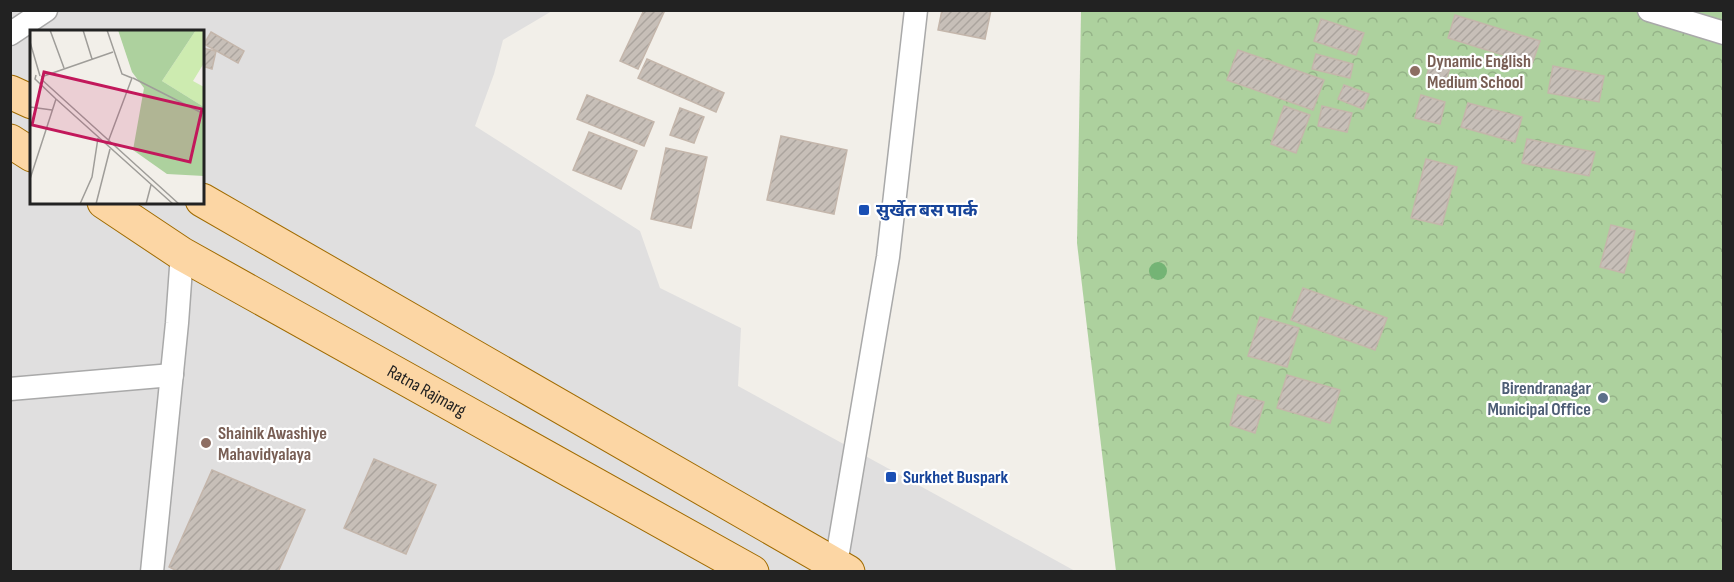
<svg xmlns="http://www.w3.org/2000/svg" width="1734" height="582" font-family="'Sofia Sans Condensed','Noto Sans Devanagari',sans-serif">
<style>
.residential{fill:#e0dfdf;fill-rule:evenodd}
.forest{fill:url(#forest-crowns)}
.building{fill:url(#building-hatch);stroke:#c4b6ab;stroke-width:1.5}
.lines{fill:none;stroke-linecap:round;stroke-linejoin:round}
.street-casing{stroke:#a9a9a9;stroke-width:25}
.primary-casing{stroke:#a06b00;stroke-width:35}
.street{stroke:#fff;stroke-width:22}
.primary{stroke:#fcd6a4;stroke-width:33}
.tree{fill:#74b475}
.education-dot{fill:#8d6e63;stroke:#fff;stroke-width:2}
.transit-dot{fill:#1a4fb4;stroke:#fff;stroke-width:2}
.service-dot{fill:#5c6f8a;stroke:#fff;stroke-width:2}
.labels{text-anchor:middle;stroke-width:4.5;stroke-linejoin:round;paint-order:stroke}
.education-label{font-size:18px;font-weight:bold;fill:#785e54;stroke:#fff;text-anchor:start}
.transit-label{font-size:18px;font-weight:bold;fill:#164399;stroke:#fff;text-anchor:start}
.service-label{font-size:18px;font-weight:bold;fill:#4e5e75;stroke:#fff;text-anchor:end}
.street-label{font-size:18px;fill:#222;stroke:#fff}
.inset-road{fill:none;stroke:#9f9d99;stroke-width:1.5}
.view{fill:#c2185b;fill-opacity:0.15;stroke:#c2185b;stroke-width:3}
.inset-edge{fill:none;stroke:#222;stroke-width:3}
</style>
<defs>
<pattern id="forest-crowns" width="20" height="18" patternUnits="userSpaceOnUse" patternTransform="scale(1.5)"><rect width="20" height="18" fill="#add19e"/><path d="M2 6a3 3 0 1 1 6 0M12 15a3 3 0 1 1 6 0" fill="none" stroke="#95b388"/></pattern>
<pattern id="building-hatch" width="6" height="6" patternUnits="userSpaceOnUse" patternTransform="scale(1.5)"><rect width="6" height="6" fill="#c7bfb8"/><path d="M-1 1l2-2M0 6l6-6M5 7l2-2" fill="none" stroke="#aba49e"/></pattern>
</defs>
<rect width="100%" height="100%" fill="#f2efe9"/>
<path class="residential" d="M10,11H552L503,40L494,74L475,126L640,231L660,288L741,328L738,386L1075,571H11ZM32,32H202V202H32Z"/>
<polygon class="forest" points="1081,11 1723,11 1723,571 1116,571 1077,243"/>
<g class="building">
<polygon points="644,10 665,10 638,69 620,61"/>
<polygon points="942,10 991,10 985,39 938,30"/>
<polygon points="1455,15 1540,41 1532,64 1448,38"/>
<polygon points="1321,19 1364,33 1356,55 1314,41"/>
<polygon points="211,32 244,51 238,63 204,44"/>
<polygon points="202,48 216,51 212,69 202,66"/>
<polygon points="1238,50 1324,80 1313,110 1227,80"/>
<polygon points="1316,54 1353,64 1350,78 1312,69"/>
<polygon points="1433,55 1452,61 1445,84 1426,78"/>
<polygon points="647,59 724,93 716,112 638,78"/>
<polygon points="1553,66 1604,76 1599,102 1548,93"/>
<polygon points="1344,85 1369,94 1363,109 1338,99"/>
<polygon points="587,95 654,122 644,146 577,119"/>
<polygon points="1421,95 1445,102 1440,124 1415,118"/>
<polygon points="1468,103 1522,117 1515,142 1461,127"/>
<polygon points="1284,106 1310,115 1296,153 1271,144"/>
<polygon points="1322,106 1352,113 1347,132 1318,126"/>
<polygon points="680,108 704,117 694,143 670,135"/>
<polygon points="589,132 637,151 621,189 573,170"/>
<polygon points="781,136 847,150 834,214 767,200"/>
<polygon points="1527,139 1595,152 1589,176 1522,163"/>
<polygon points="666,148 707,157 691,228 651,219"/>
<polygon points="1426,159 1457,167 1442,225 1411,218"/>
<polygon points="1611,225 1635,231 1624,273 1600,267"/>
<polygon points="1303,288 1387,318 1375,350 1291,320"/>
<polygon points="1260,317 1299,328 1287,367 1248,356"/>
<polygon points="1287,375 1340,390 1330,423 1277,408"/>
<polygon points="1238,395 1264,402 1255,433 1230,425"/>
<polygon points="374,459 436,485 406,554 344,528"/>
<polygon points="212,470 305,510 278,572 179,572 169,567"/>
</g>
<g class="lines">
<g class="street-casing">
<g id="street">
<polyline points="1649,10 1724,33"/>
<polyline points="10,34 46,10"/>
<polyline points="10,389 172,375"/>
<polyline points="152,572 177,323 182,254"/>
<polyline points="832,572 836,564 888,257 916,10"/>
</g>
</g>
<g class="primary-casing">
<g id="primary">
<polyline points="10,92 32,102"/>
<polyline points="10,141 32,155"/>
<polyline points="202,200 848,572"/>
<path id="s1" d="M104,202L182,254L752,572"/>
</g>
</g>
<use href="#street" class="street"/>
<use href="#primary" class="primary"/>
</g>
<circle class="tree" cx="1158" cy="271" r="9"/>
<g class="education-dot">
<circle cx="1415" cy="71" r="6"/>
<circle cx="206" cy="443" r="6"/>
</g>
<g class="transit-dot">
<rect x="858" y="204" width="12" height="12" rx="3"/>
<rect x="885" y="471" width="12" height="12" rx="3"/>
</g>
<circle class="service-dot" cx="1603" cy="398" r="6"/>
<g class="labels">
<g class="education-label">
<text x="1427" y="67">Dynamic English<tspan x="1427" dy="21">Medium School</tspan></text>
<text x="218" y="439">Shainik Awashiye<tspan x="218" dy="21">Mahavidyalaya</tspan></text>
</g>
<g class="transit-label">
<text x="876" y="216">सुर्खेत बस पार्क</text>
<text x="903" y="483">Surkhet Buspark</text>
</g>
<g class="service-label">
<text x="1591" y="394">Birendranagar<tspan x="1591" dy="21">Municipal Office</tspan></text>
</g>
<g class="street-label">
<text dy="6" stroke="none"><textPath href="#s1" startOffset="374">Ratna Rajmarg</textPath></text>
</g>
</g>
<g transform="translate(30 30)">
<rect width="174" height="174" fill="#f2efe9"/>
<path d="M166,0H174V33L163,51L174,57V77L132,51Z" fill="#cdebb0"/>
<path d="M88,0H166L132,51L174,77V146L137,144L103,120L114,58L102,42Z" fill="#add19e"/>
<path class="inset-road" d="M20,0L34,38M53,0L62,29M77,0L92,44L102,48L78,112M0,12L10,46M6,45L5,49L26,69L143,174M11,47L83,22M103,48L174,84M11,49L149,174M0,77L22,80M0,149L26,69M50,174L62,147L68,108M66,174L80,119M116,174L121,155"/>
<path class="view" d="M14,42L172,79L160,132L2,95Z"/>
<rect width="174" height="174" class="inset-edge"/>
</g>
<rect width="1734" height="582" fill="none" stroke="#222222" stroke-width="24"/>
</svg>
